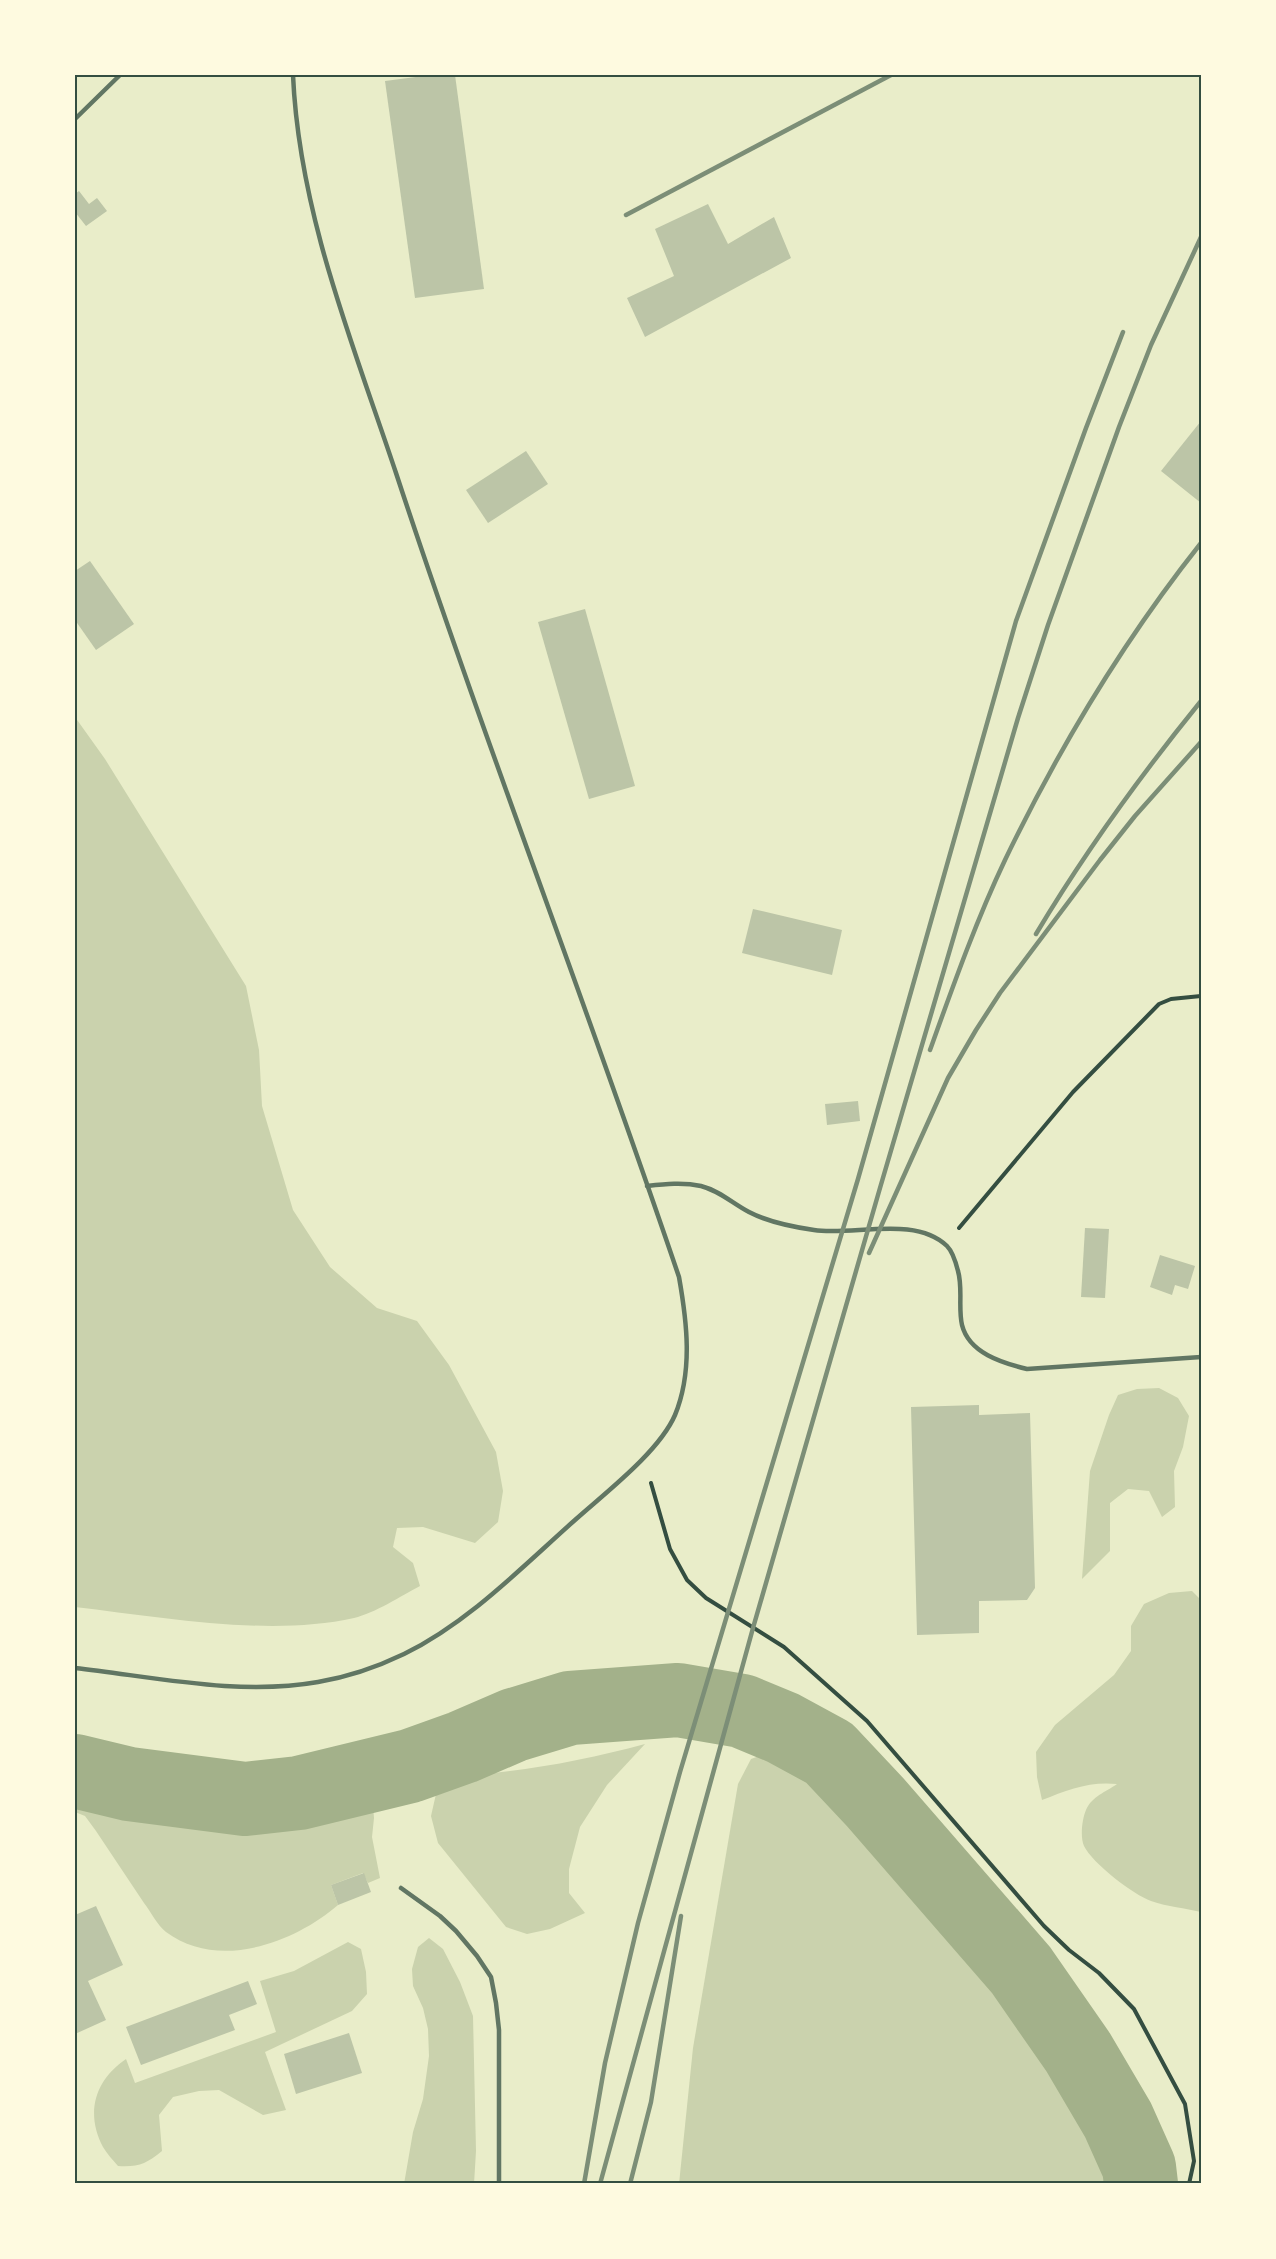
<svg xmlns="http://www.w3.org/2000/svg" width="1276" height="2259" font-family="'Noto Serif',serif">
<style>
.green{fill:#cad2ad}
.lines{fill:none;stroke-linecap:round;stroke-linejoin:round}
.river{stroke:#a3b18a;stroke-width:74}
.building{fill:#bcc5a7}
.path{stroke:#344e41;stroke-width:4}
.service{stroke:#617663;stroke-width:4.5}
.rail{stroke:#7c8e77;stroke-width:4.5}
.neatline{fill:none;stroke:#344e41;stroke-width:2}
</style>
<rect width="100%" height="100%" fill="#e9edc9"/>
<g class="green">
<path d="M75,717L105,759L246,986L259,1050L262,1106L293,1210L330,1267L377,1308L417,1321L449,1365L496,1452L503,1491L498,1522L475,1543L423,1527L397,1528L393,1547L413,1563L420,1586C401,1596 375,1613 354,1618C269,1637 161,1617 75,1607Z"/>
<polygon points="1159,1388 1178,1398 1189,1416 1183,1447 1174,1471 1175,1507 1162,1517 1149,1491 1128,1489 1110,1503 1110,1551 1082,1579 1090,1471 1109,1415 1118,1395 1137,1389"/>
<path d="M1192,1591L1201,1600V1912C1185,1908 1168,1907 1151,1901C1134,1895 1092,1863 1084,1846C1080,1837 1082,1819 1086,1810C1092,1796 1106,1792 1117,1784C1090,1781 1067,1790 1042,1800L1037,1777L1036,1752L1055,1725L1114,1675L1131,1651V1626L1144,1604L1169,1593Z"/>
<path d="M645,1744L607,1785L580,1827L569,1869V1893L585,1913L550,1929L527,1934L506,1927L438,1843L431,1816L436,1794L452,1776C517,1773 582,1761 645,1744Z"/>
<polygon points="767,1753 788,1761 878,1852 1001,1994 1075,2106 1103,2159 1108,2184 679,2184 693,2048 738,1784 751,1759"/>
<path d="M75,1793L158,1811L230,1818L302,1813L343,1802L364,1800L373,1805L374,1818L372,1837L380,1878L368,1883L363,1873L331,1885L338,1905C294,1943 218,1971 166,1932C157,1925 151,1912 144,1903C128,1879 112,1855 96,1831L85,1816L75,1812Z"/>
<polygon points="429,1938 443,1949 460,1982 473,2016 476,2151 474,2184 404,2184 413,2132 423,2099 429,2056 428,2029 423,2008 413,1986 412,1969 418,1947"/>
<path d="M348,1942L361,1949L366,1972L367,1994L352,2011L265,2052L286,2110L263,2115L219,2090L199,2091L173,2097L159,2115L162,2151C146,2164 139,2167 118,2166C113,2160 107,2154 103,2147C85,2113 95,2080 126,2059L135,2083L276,2032L260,1981L294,1971Z"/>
</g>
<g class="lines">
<polyline class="river" points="75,1771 129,1784 245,1799 299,1793 410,1766 463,1747 514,1725 570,1708 678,1700 742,1711 783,1728 829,1753 875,1802 1021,1970 1078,2052 1118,2120 1139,2167 1141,2184"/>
</g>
<g class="building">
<polygon points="431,75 455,75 484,289 415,298 385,81"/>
<polygon points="79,191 89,204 97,198 107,211 86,226 75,212 75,194"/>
<polygon points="708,204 728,244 774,217 791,258 645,337 627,298 674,276 655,229"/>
<polygon points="1201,421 1201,503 1161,471"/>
<polygon points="526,451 548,484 488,523 466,490"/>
<polygon points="90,561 134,624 96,650 75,620 75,571"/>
<polygon points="585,609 635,786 589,799 538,622"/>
<polygon points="753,909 842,930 832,975 742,953"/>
<polygon points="858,1101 860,1121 827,1125 825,1104"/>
<polygon points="1085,1228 1109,1229 1105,1298 1081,1297"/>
<polygon points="1160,1255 1195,1266 1188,1289 1175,1285 1172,1295 1150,1287"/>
<polygon points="979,1405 979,1415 1030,1413 1035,1588 1027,1600 979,1601 979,1633 917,1635 911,1407"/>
<polygon points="364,1873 371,1892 338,1905 331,1885"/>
<polygon points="96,1906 123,1965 88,1981 106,2020 75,2034 75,1915"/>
<polygon points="248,1981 257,2004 229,2015 235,2030 141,2065 126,2027"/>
<polygon points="349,2033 362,2073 296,2094 284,2054"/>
</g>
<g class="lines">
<g class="path">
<polyline points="959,1228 1073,1092 1159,1004 1171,999 1201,996"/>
<polyline points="651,1483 670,1549 687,1580 706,1598 784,1647 867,1721 1044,1926 1069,1950 1099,1973 1134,2009 1185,2104 1194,2161 1189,2184"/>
</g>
<g class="service">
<polyline points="75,119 120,75"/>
<path d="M647,1186C665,1184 683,1182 701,1186C720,1191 732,1203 749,1212C768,1222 793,1227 814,1230C853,1236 915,1215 947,1246C953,1252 956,1263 958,1271C963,1288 958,1308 962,1325C969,1353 1002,1363 1027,1369L1201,1357"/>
<path d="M75,1668C155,1677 239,1696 318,1682C348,1677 377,1667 404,1654C469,1622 522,1567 575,1520C605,1493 659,1452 675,1415C693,1371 687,1322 679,1277C588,1008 485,743 396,473C353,344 299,213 293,75"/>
<polyline points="401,1888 440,1916 456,1931 477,1956 491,1977 496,2003 499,2030 499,2184"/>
</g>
<g class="rail">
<polyline points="626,215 891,75"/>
<path d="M1036,934C1085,852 1140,776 1201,701"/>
<path d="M930,1050C953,986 976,921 1005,860C1059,748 1124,640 1201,543"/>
<polyline points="869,1253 948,1078 976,1030 1000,993 1100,860 1135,816 1201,742"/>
<polyline points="584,2184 605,2063 638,1923 680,1772 858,1179 1016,621 1086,428 1123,332"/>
<polyline points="600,2184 753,1628 880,1188 1018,718 1048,625 1119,427 1151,345 1201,237"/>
<polyline points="630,2184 651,2102 681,1916"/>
</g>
</g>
<rect width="1276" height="2259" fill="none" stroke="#fefae0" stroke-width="153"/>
<rect x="76" y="76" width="1124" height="2106" class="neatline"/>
</svg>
